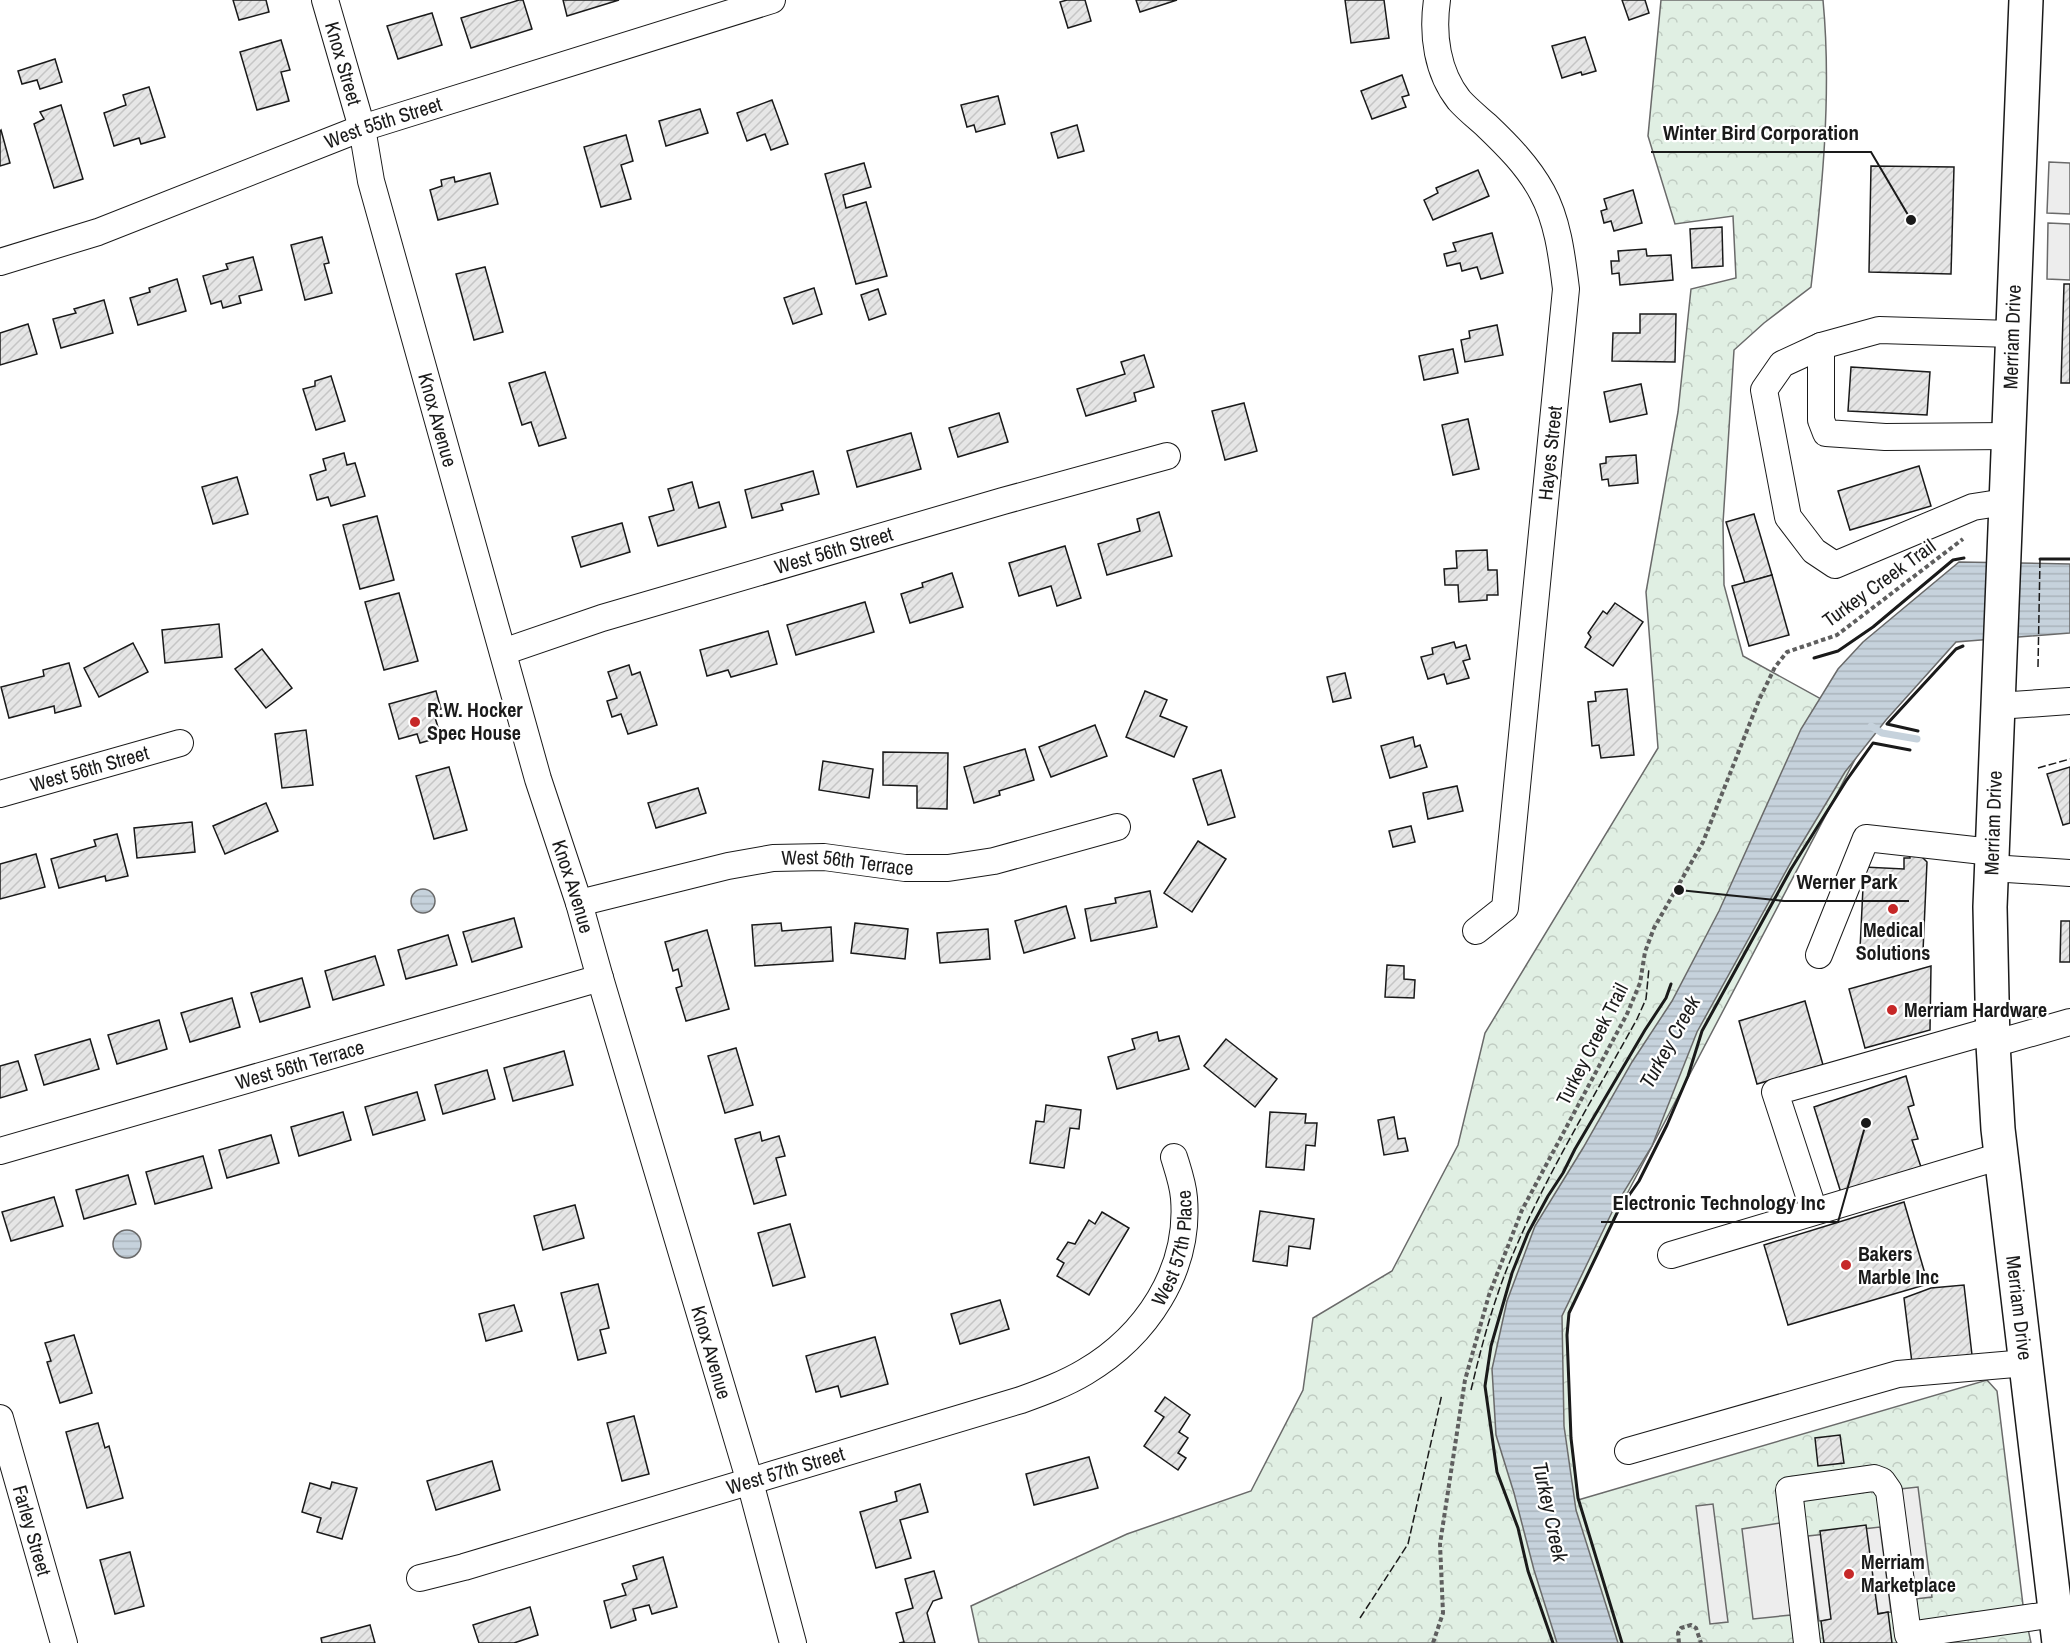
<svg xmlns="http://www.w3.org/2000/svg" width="2070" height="1643" font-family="'Archivo Narrow',sans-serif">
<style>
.park{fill:url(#park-crowns);stroke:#6a6a6a;stroke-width:1.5}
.parking{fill:#ededed;stroke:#6a6a6a;stroke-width:1.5}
.water{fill:url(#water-rules);stroke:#6a6a6a;stroke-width:1.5}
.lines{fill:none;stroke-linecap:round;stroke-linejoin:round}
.stream{stroke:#c6d2dc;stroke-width:7}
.building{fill:url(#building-hatch);stroke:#1a1a1a;stroke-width:1.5}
.minor-casing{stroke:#1a1a1a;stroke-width:28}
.major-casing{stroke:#1a1a1a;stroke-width:36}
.path{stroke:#5f5f5f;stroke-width:4;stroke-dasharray:4.5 3;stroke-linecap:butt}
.minor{stroke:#fff;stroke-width:26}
.major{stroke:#fff;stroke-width:33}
.fence{stroke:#1a1a1a;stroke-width:1.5;stroke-dasharray:8 3;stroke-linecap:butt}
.wall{stroke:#1a1a1a;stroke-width:3}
.poi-dot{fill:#c62828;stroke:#fff;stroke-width:2}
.labels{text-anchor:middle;stroke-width:4.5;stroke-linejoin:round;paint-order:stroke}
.street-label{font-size:20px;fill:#1a1a1a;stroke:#fff}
.poi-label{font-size:20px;font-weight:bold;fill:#1a1a1a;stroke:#fff;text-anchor:start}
.water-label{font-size:21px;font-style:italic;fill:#1a1a1a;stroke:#fff}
.leader{fill:none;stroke:#1a1a1a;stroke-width:2}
.callout-dot{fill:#1a1a1a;stroke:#fff;stroke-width:2}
.callout-label{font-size:21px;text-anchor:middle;font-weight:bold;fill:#1a1a1a;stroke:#fff;stroke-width:4.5;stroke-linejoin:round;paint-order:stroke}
</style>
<defs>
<pattern id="park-crowns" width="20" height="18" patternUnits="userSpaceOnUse" patternTransform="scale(1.5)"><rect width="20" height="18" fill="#e0efe3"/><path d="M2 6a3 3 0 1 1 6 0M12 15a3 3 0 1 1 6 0" fill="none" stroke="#c0ccc2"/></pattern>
<pattern id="water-rules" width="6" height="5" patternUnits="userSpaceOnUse" patternTransform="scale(1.5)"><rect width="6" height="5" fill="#c6d2dc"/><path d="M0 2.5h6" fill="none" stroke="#aab4bc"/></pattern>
<pattern id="building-hatch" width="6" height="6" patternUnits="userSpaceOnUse" patternTransform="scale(1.5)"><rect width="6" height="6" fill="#e6e6e6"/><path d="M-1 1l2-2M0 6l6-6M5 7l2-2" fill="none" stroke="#c5c5c5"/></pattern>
</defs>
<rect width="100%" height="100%" fill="#fff"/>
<path class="park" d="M1661,0H1823C1832,95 1822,192 1811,287L1764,323L1734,350L1723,523L1724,585L1743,656L1872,727L1618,1211L1569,1313L1567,1335L1571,1438L1578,1500L1987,1380L1997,1391L2023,1605L2031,1643H979L971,1606L1127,1534L1251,1491L1303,1390L1313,1318L1392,1271L1458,1145L1485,1033L1658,748L1646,592L1678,412L1691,289L1736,278L1733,216L1675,224L1648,136Z"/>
<g class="parking">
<polygon points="2049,162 2070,163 2070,214 2047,213"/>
<polygon points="2048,223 2070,224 2070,280 2047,279"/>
<polygon points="1918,1487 1932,1597 1915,1599 1900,1489"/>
<polygon points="1713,1504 1728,1622 1710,1624 1696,1506"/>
<polygon points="1780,1523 1791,1615 1753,1619 1742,1529"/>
<polygon points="1880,1527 1891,1612 1873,1614 1863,1529"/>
<polygon points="1826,1534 1836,1619 1819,1621 1808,1536"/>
</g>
<g class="water">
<polygon points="1959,562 2070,564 2070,633 1956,642 1886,720 1845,772 1796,853 1697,1032 1652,1146 1614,1208 1562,1316 1564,1426 1576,1510 1618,1643 1557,1643 1534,1570 1514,1493 1496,1435 1492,1369 1507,1301 1535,1226 1583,1148 1632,1062 1672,1001 1719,911 1801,729 1838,669 1863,642"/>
<circle cx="423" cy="901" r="12"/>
<circle cx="127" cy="1244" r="14"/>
</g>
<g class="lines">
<polyline class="stream" points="1871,726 1882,733 1917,739"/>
</g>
<g class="building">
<polygon points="233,0 266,0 269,12 239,20"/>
<polygon points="519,0 523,0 532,29 471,48 461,18"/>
<polygon points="563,0 619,0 567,16"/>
<polygon points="1067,0 1085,0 1091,21 1068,28 1060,2"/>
<polygon points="1136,0 1177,0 1140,12"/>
<polygon points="1345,0 1384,0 1389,38 1351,43"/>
<polygon points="1622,0 1645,0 1649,13 1629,20"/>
<polygon points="432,13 442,45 398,59 387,26"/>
<polygon points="1585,37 1596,71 1582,75 1581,72 1562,78 1552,46"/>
<polygon points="281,40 290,70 281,72 289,101 257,110 240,52"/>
<polygon points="55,59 62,82 40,89 37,80 22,84 18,71"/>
<polygon points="1402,75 1409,95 1402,97 1406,107 1372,119 1361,91"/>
<polygon points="149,87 165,137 141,144 139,138 114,146 104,113 126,105 123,95"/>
<polygon points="998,96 1005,124 976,132 974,125 967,127 961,105"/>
<polygon points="772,100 788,144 771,150 765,134 747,141 737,113"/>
<polygon points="61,105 83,179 54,188 34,124 44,119 40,112"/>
<polygon points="700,109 708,133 666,146 659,121"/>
<polygon points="1077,125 1084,151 1058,158 1051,133"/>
<polygon points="1,130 10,163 0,166 0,131"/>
<polygon points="626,135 633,161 621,165 631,199 601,207 584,147"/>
<polygon points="864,163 871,187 843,195 846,208 866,202 887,276 856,284 825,174"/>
<polygon points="1871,166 1954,167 1951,274 1869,272"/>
<polygon points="1478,170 1489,196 1433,220 1424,200 1438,193 1436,188"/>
<polygon points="490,173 498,204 438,220 430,190 442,186 441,180 454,177 455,182"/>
<polygon points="1633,190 1642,223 1614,231 1611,221 1604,223 1601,211 1607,209 1604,199"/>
<polygon points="1722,227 1723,266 1692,268 1690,229"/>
<polygon points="1492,233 1503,273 1481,279 1477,267 1462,271 1460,263 1447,266 1444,254 1456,251 1453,243"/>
<polygon points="322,237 329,263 324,264 332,293 305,300 291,245"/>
<polygon points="1646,249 1647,256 1671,255 1673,280 1620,285 1619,273 1612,274 1611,261 1619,261 1618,251"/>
<polygon points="253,257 262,290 239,296 241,303 223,308 221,301 211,304 203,276 228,269 226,264"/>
<polygon points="485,267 503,332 474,340 456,274"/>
<polygon points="177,279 186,311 138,325 130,298 150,292 149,288"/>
<polygon points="2064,284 2070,284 2070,383 2061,383"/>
<polygon points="814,288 822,314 793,324 784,298"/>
<polygon points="878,289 886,314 869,320 861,295"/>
<polygon points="104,300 113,333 61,348 53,319 76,313 74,309"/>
<polygon points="1640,314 1676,314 1675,362 1612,361 1613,333 1640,333"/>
<polygon points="28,324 37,354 0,365 0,333"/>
<polygon points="1497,325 1503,355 1465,362 1461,340 1470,338 1469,331"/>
<polygon points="1453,349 1458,373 1424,380 1419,356"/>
<polygon points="1144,355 1154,387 1134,393 1136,401 1086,416 1077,389 1125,374 1121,362"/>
<polygon points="1851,367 1930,372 1927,415 1848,411"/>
<polygon points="545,372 566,438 539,446 531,422 522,425 509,383"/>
<polygon points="331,376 345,421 316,430 303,389 315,386 315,381"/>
<polygon points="1641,384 1647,414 1610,422 1604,392"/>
<polygon points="1244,403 1257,451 1225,460 1212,411"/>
<polygon points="999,413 1008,442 958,457 949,428"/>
<polygon points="1468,419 1479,469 1453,475 1442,425"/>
<polygon points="911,433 921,469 857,487 847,451"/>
<polygon points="344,453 347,465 355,463 365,496 331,506 328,497 317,500 310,475 326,470 323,459"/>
<polygon points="1636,455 1638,483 1609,486 1608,479 1602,480 1600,464 1606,463 1606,457"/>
<polygon points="1919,466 1931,506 1850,530 1838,491"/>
<polygon points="813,471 819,494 781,504 783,510 752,518 745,490"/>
<polygon points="237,477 248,514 213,524 202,487"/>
<polygon points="692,482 699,508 719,502 726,527 658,546 649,517 674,510 668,489"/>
<polygon points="1159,512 1172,556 1107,575 1098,544 1140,531 1137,519"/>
<polygon points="1754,514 1772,575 1745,583 1726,522"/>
<polygon points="377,516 394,580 360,589 343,525"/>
<polygon points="622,523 630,552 581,567 572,537"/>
<polygon points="1065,546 1081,598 1057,606 1051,586 1019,596 1009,563"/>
<polygon points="1487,550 1488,570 1497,570 1498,595 1487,595 1487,600 1459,602 1458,585 1445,585 1444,569 1457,568 1456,551"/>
<polygon points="952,573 963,607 910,623 901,594 923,587 922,583"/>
<polygon points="1772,575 1789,635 1749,646 1732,586"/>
<polygon points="399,593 418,661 384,670 365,602"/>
<polygon points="865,602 874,632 796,655 787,625"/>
<polygon points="1615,603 1643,622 1613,666 1585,647 1591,637 1588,633 1603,611 1607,614"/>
<polygon points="219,624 222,657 165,663 162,630"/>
<polygon points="768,631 777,664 731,677 728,670 707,676 700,650"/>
<polygon points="1454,642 1456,648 1466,645 1470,659 1463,661 1469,678 1447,684 1444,674 1428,679 1421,657 1433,654 1432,648"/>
<polygon points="133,643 148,672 99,697 84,668"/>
<polygon points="262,649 292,688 266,708 235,669"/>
<polygon points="69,663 81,706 55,713 54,706 9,718 1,687 44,676 43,670"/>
<polygon points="629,665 632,675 640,672 657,725 628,734 621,714 612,717 607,701 617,698 608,672"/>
<polygon points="1345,673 1351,698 1333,702 1327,677"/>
<polygon points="1627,689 1634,755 1601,758 1599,745 1592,746 1588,702 1596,701 1595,692"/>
<polygon points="436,691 441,709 433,711 441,737 420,743 417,734 399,739 389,704"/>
<polygon points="1145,691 1167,700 1160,716 1187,727 1174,757 1126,737"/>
<polygon points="1095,725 1107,756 1051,777 1039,747"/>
<polygon points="306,730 313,785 282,788 275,734"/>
<polygon points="1413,737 1415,747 1420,745 1427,767 1390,778 1381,746"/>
<polygon points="1025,749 1034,780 999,791 1000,795 974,803 964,767"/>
<polygon points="883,752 948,753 947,809 917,808 917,786 883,785"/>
<polygon points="823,761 873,769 869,798 819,790"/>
<polygon points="449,767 467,830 434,839 416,776"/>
<polygon points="2070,767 2070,823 2063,825 2047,774"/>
<polygon points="1221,770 1235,817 1208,825 1193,779"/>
<polygon points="1457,786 1463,811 1428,819 1423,793"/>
<polygon points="698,788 706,813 656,828 648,803"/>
<polygon points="266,803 278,831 225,854 213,826"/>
<polygon points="192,822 195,852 137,858 134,828"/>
<polygon points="1411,826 1415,842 1393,847 1389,831"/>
<polygon points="117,834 128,876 106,881 105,876 59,888 51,859 96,846 94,840"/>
<polygon points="1198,841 1226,859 1192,912 1164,893"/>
<polygon points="1910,853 1918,853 1927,862 1923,951 1860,949 1864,867 1904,869 1904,858 1910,858"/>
<polygon points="36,854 45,887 0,899 0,864"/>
<polygon points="1150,891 1157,927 1091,941 1085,909 1116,903 1115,898"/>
<polygon points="1066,906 1075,938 1024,953 1015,921"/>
<polygon points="514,918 522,947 472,962 463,932"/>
<polygon points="2061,921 2070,921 2070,962 2060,962"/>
<polygon points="781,923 782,931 831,927 833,961 755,966 752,925"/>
<polygon points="855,923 908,929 905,959 851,953"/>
<polygon points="988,929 990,959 940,963 937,933"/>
<polygon points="707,930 729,1009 686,1021 676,988 682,986 678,969 673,971 665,942"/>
<polygon points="448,935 457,965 406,979 398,950"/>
<polygon points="375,956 384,985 333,1000 325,971"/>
<polygon points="1387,965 1404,966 1404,979 1415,980 1414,998 1385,997"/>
<polygon points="1931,966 1930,1030 1865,1048 1849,989"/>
<polygon points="302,978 310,1007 260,1022 251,993"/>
<polygon points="232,998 240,1027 190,1042 181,1013"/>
<polygon points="1805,1001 1823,1065 1757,1084 1739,1021"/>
<polygon points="159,1020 167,1049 117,1064 108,1035"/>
<polygon points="1157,1032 1159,1041 1179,1036 1189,1069 1117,1089 1108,1057 1135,1049 1132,1039"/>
<polygon points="90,1039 99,1069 44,1085 35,1055"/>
<polygon points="1226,1039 1277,1079 1255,1107 1204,1066"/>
<polygon points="736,1048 753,1105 725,1113 708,1056"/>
<polygon points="564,1051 573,1085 513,1101 504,1068"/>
<polygon points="18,1061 27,1090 0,1098 0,1066"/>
<polygon points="487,1070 495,1099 443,1114 435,1085"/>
<polygon points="1906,1076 1914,1105 1908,1107 1918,1139 1912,1140 1922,1170 1842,1196 1814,1107"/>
<polygon points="417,1092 425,1120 373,1135 365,1107"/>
<polygon points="1046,1105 1081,1110 1079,1129 1070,1128 1064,1168 1030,1163 1036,1121 1044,1122"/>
<polygon points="343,1112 351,1140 299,1156 291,1127"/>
<polygon points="1270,1112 1306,1114 1305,1123 1317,1123 1315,1146 1306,1145 1304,1170 1266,1167"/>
<polygon points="1394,1117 1398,1139 1405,1138 1408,1151 1384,1155 1378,1120"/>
<polygon points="760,1132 762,1141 779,1136 785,1156 776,1158 786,1195 754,1204 735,1139"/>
<polygon points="271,1135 279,1163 227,1178 219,1150"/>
<polygon points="203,1156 212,1188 155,1204 146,1172"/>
<polygon points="128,1175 136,1204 84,1219 76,1190"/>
<polygon points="54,1197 63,1226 11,1241 2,1212"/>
<polygon points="1904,1202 1928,1284 1788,1325 1764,1245"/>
<polygon points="575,1205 584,1238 543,1250 534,1216"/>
<polygon points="1260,1211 1314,1219 1310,1249 1289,1246 1287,1266 1253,1261"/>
<polygon points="1102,1212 1129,1228 1089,1295 1057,1276 1064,1263 1057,1259 1068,1242 1075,1244 1089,1220 1095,1224"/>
<polygon points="790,1224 805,1277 773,1286 758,1233"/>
<polygon points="598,1284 609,1328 600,1330 606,1353 578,1360 561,1293"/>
<polygon points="1964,1285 1972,1355 1912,1363 1904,1298 1931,1288"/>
<polygon points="1000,1300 1009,1329 960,1344 951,1314"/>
<polygon points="514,1305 522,1331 486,1341 479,1314"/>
<polygon points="74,1335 92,1393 60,1403 47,1362 51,1361 45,1343"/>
<polygon points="875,1337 888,1384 841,1397 838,1386 816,1392 806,1356"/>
<polygon points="1165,1397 1190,1415 1179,1432 1188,1438 1178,1453 1186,1458 1178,1470 1144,1446 1164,1417 1155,1411"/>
<polygon points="634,1416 649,1474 622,1481 607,1423"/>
<polygon points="98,1423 105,1448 109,1446 123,1498 87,1508 66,1432"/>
<polygon points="1840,1435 1844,1463 1818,1466 1815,1438"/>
<polygon points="1089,1457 1098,1488 1034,1505 1026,1474"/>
<polygon points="492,1461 500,1490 436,1510 427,1481"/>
<polygon points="332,1482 357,1488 342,1539 317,1532 321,1518 302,1512 310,1483 330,1489"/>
<polygon points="920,1484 928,1512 900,1520 911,1558 876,1568 860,1512 897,1501 895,1492"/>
<polygon points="1866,1525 1878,1614 1888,1612 1892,1643 1824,1643 1821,1621 1831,1619 1820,1531"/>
<polygon points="130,1552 144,1606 115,1614 100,1560"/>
<polygon points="663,1557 677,1607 652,1614 649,1605 633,1609 636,1620 611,1628 604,1601 626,1595 622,1584 637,1579 633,1566"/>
<polygon points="934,1571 942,1598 933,1601 927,1613 935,1643 899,1643 904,1642 896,1613 913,1608 905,1579"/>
<polygon points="530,1607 538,1635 514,1643 479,1643 473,1625"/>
<polygon points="370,1625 375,1643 322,1643 321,1638"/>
</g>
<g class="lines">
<g class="minor-casing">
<g id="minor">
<path id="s1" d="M325,0L362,128L371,181L538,779L579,903L600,978L750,1482L793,1643"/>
<path d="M1437,0C1432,35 1437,72 1459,100C1467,109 1477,117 1486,125C1507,145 1528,166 1542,192C1558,221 1562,257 1566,289L1505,908L1476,931"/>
<path id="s2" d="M0,262L98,232L362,128L772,0"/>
<polyline points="1821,346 1821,420 1826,433 1885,437 2008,436"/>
<polyline points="2005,502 1973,507 1835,565 1814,551 1788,517 1764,390 1782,364 1821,346 1879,330 2012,334"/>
<path id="s3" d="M503,652L602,618L1003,501L1167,456"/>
<polyline points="1997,706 2070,701"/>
<path id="s4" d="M0,794L180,743"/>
<polyline points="1991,868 2070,873"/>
<path id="s5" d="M579,903L728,866L773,858L824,857L905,868H948L994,861L1117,827"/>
<polyline points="1819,955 1866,838 1992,852"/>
<polyline points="1993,1044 2070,1022"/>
<path id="s6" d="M0,1151L600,978"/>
<polyline points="1814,1211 1775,1092 1993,1030"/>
<polyline points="1671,1255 2001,1156"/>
<path id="s7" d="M0,1418L64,1643"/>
<polyline points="1628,1451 1898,1374 2026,1363"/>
<path id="s8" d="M420,1578L464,1567L1021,1400C1043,1392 1065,1384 1085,1372C1146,1336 1190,1271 1184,1198C1183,1184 1178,1170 1174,1157"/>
<polyline points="1807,1643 1789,1490 1874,1478 1882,1481 1889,1491 1908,1635 2055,1614"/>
</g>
</g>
<g class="major-casing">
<g id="major">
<path id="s9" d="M2026,0L1990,907L1993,1044L1998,1129L2059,1643"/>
</g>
</g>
<g class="path">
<polyline points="1433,1643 1443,1613 1440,1544 1465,1380 1489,1295 1522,1210 1627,1014 1640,983 1645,952 1654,928 1703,842 1759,700 1775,667 1787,652 1837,635 1963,539"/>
<polyline points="1679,1643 1678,1633 1681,1628 1691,1625 1696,1628 1701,1643"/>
</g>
<use href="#minor" class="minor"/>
<use href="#major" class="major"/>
<g class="fence">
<polyline points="2038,667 2040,559"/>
<polyline points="2038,768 2070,759"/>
<path d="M1471,1390C1482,1344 1494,1298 1513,1254C1547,1173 1594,1097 1637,1019L1646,999L1649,968"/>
<polyline points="1360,1618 1408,1544 1442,1394"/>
</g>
<g class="wall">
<polyline points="2040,559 2070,559"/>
<polyline points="1814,658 1838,651 1873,627 1953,560 1964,558"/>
<polyline points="1918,731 1887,724 1956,649 1963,646"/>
<polyline points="1553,1643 1528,1571 1518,1528 1497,1472 1485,1386 1491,1346 1512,1273 1528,1233 1548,1196 1563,1173 1575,1149 1645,1030 1666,998 1671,984"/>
<polyline points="1622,1643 1578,1498 1571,1438 1567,1335 1569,1313 1618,1211 1639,1181 1667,1125 1688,1076 1702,1031 1791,869 1846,781 1873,743 1910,750"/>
</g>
</g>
<g class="poi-dot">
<circle cx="415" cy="722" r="6"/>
<circle cx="1893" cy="909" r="6"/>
<circle cx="1892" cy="1010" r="6"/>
<circle cx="1846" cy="1265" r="6"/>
<circle cx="1849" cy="1574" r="6"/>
</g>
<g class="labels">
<g class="street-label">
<text dy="7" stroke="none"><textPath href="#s1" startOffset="66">Knox Street</textPath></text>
<text dy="7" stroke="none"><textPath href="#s2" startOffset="408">West 55th Street</textPath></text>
<text transform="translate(2012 337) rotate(-88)" y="7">Merriam Drive</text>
<text dy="7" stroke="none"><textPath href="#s1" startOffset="435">Knox Avenue</textPath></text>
<text transform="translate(1550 453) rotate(-84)" y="7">Hayes Street</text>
<text dy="7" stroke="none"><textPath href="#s3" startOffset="346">West 56th Street</textPath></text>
<text transform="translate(1879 583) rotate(-36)" y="7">Turkey Creek Trail</text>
<text dy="7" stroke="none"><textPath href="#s4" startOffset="93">West 56th Street</textPath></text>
<text transform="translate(1993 823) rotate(-88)" y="7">Merriam Drive</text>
<text dy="7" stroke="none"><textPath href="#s5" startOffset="274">West 56th Terrace</textPath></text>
<text dy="7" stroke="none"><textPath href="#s1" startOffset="921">Knox Avenue</textPath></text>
<text transform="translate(1592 1044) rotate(-63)" y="7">Turkey Creek Trail</text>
<text dy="7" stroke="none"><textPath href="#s6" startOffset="312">West 56th Terrace</textPath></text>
<text dy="7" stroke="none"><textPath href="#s8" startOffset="856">West 57th Place</textPath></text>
<text dy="7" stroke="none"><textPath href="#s9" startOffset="1310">Merriam Drive</textPath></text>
<text dy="7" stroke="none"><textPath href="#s1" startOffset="1407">Knox Avenue</textPath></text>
<text dy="7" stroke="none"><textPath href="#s8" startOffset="381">West 57th Street</textPath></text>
<text dy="7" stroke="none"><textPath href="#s7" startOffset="117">Farley Street</textPath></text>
</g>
<g class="poi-label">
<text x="427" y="717">R.W. Hocker<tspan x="427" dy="23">Spec House</tspan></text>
<text x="1893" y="937" text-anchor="middle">Medical<tspan x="1893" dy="23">Solutions</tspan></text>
<text x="1904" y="1017">Merriam Hardware</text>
<text x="1858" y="1261">Bakers<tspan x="1858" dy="23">Marble Inc</tspan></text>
<text x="1861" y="1569">Merriam<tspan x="1861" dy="23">Marketplace</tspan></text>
</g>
<g class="water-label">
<text transform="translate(1670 1042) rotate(-61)" y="7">Turkey Creek</text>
<text transform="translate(1550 1512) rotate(78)" y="7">Turkey Creek</text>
</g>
</g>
<path class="leader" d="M1911 220L1871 152H1651M1679 890L1784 901H1909M1866 1123L1838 1222H1601"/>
<g class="callout-dot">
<circle cx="1911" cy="220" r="6"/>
<circle cx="1679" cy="890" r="6"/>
<circle cx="1866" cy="1123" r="6"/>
</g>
<g class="callout-label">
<text x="1761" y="140">Winter Bird Corporation</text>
<text x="1847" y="889">Werner Park</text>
<text x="1719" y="1210">Electronic Technology Inc</text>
</g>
</svg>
